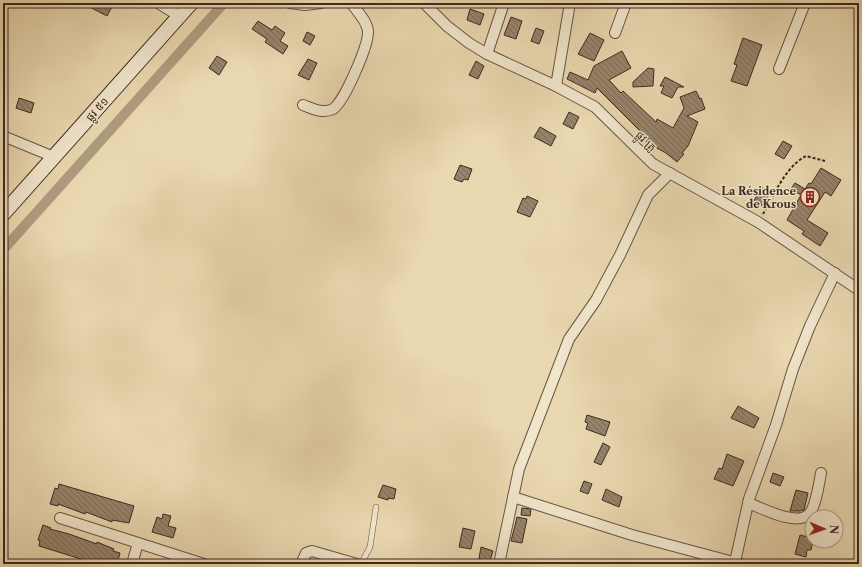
<svg xmlns="http://www.w3.org/2000/svg" width="862" height="567" font-family="'Libre Caslon Text','Noto Sans Khmer',serif">
<style>
.lines{fill:none;stroke-linecap:round;stroke-linejoin:round}
.canal{stroke:#af9c7f;stroke-width:10}
.building{fill:url(#building-back-hatch);stroke:#3d2921}
.service-casing{stroke:#685545;stroke-width:6}
.minor-casing{stroke:#685545;stroke-width:12}
.secondary-casing{stroke:#3d2921;stroke-width:16}
.path{stroke:#3d2921;stroke-width:2;stroke-dasharray:3 2;stroke-linecap:butt}
.service{stroke:#f1e6cc;stroke-width:5}
.minor{stroke:#f1e6cc;stroke-width:10}
.secondary{stroke:#f1e6cc;stroke-width:14}
.labels{text-anchor:middle;stroke-width:3;stroke-linejoin:round;paint-order:stroke}
.street-label{font-size:11px;fill:#3d2921;stroke:#f1e6cc}
.poi-label{font-size:11px;font-weight:bold;fill:#3d2921;stroke:#f1e6cc;text-anchor:end}
</style>
<defs>
<pattern id="building-back-hatch" width="6" height="6" patternUnits="userSpaceOnUse"><rect width="6" height="6" fill="#97846b"/><path d="M-1 5l2 2M0 0l6 6M5-1l2 2" fill="none" stroke="#7c6c58"/></pattern>
</defs>
<rect width="100%" height="100%" fill="#ead8b0"/>
<filter id="stains"><feTurbulence type="fractalNoise" baseFrequency=".005" numOctaves="4"/><feColorMatrix values="0 0 0 0 .2 0 0 0 0 .09 0 0 0 0 .02 0 0 0 .5 -.17"/></filter>
<radialGradient id="worn" r=".72"><stop offset=".6" stop-color="#630" stop-opacity="0"/><stop offset="1" stop-color="#630" stop-opacity=".3"/></radialGradient>
<g class="lines">
<polyline class="canal" points="3,250 224,3"/>
</g>
<g class="building">
<polygon points="82,3 114,3 107,16"/>
<polygon points="470,9 484,14 480,25 467,20"/>
<polygon points="511,17 522,21 516,39 504,35"/>
<polygon points="258,21 272,30 275,26 285,33 280,41 288,46 283,54 265,42 267,39 252,29"/>
<polygon points="536,28 544,31 539,44 531,41"/>
<polygon points="307,32 315,36 310,45 303,41"/>
<polygon points="590,33 604,40 594,61 578,54"/>
<polygon points="743,38 762,45 747,86 731,81 737,65 734,64"/>
<polygon points="622,51 631,68 609,80 621,93 623,91 656,122 657,119 673,128 684,108 680,97 696,91 700,99 701,98 705,109 687,116 698,122 688,146 682,153 684,154 677,162 666,153 646,142 648,139 597,88 595,93 567,79 570,72 588,80 594,66"/>
<polygon points="217,56 227,62 219,75 209,68"/>
<polygon points="308,59 317,63 309,80 298,75"/>
<polygon points="476,61 484,66 478,79 469,75"/>
<polygon points="648,68 654,69 653,86 633,87 633,82"/>
<polygon points="665,77 684,87 678,87 672,98 661,93 664,86 660,86"/>
<polygon points="19,98 34,103 31,113 16,108"/>
<polygon points="569,112 579,117 573,129 563,124"/>
<polygon points="540,127 556,136 551,146 534,137"/>
<polygon points="783,141 792,146 784,159 775,154"/>
<polygon points="460,165 472,169 468,180 464,179 462,182 454,179"/>
<polygon points="821,168 841,180 831,196 825,192 807,220 828,233 820,246 802,234 804,231 787,220 801,195 791,189 795,183 805,189 809,183 811,184"/>
<polygon points="761,187 770,192 763,206 754,201"/>
<polygon points="527,196 538,201 530,217 517,212 523,198 526,199"/>
<polygon points="738,406 759,418 754,428 731,418"/>
<polygon points="587,415 610,422 605,436 586,429 588,423 585,422"/>
<polygon points="603,443 610,447 601,465 594,462"/>
<polygon points="727,454 744,461 733,486 714,479 719,468 722,469"/>
<polygon points="773,473 784,477 780,486 770,482"/>
<polygon points="584,481 592,484 588,494 580,491"/>
<polygon points="59,484 134,506 129,523 112,520 112,522 86,512 85,514 58,504 58,506 50,504 55,488 58,489"/>
<polygon points="383,485 396,489 394,499 388,498 388,500 378,497"/>
<polygon points="606,489 622,497 619,507 602,500"/>
<polygon points="796,490 808,493 804,510 800,511 790,511"/>
<polygon points="522,508 531,509 530,516 521,515"/>
<polygon points="163,514 171,516 168,526 176,528 173,538 152,532 157,517 162,519"/>
<polygon points="517,517 527,519 522,543 511,541"/>
<polygon points="43,525 51,528 50,529 69,534 97,544 97,542 114,549 113,551 120,553 117,564 97,564 39,546 40,541 38,540"/>
<polygon points="463,528 475,531 471,549 459,547"/>
<polygon points="800,535 812,538 813,541 811,550 807,550 806,557 795,554"/>
<polygon points="481,547 493,551 489,564 478,564"/>
</g>
<g class="lines">
<g class="service-casing">
<polyline id="service" points="361,564 370,547 376,507"/>
</g>
<g class="minor-casing">
<g id="minor">
<polyline points="158,3 179,16"/>
<polyline points="290,3 305,5 321,3"/>
<polyline points="424,3 447,26 469,43 487,54 556,86 595,107 653,164 758,222 859,290"/>
<polyline points="615,33 626,3"/>
<polyline points="487,54 504,3"/>
<polyline points="779,69 805,3"/>
<polyline points="556,86 570,3"/>
<path d="M303,105C313,109 323,114 333,109C344,102 369,45 368,31C367,21 357,11 351,3"/>
<polyline points="3,136 54,157"/>
<polyline points="513,497 632,535 741,564"/>
<path d="M748,503C762,508 795,526 808,515C816,508 819,483 821,473"/>
<polyline points="60,518 204,564"/>
<polyline points="735,562 749,499 776,425 793,369 810,326 835,273"/>
<polyline points="132,564 138,543"/>
<polyline points="301,564 306,553 312,551 357,564"/>
<polyline points="499,564 519,469 569,339 596,300 620,255 648,195 670,173"/>
</g>
</g>
<g class="secondary-casing">
<polyline id="secondary" points="3,214 191,3"/>
</g>
<path class="path" d="M763,214C775,194 785,167 806,156L825,161"/>
<use href="#service" class="service"/>
<use href="#minor" class="minor"/>
<use href="#secondary" class="secondary"/>
</g>
<defs>
<g id="building-ring" transform="scale(1)"><circle r="9.5" fill="#f1e6cc" stroke="#8f2418" stroke-width="1.5"/><path d="M-4-6H4V6H1V3H-1V6H-4ZM-2.5-4.3h1.7v1.8h-1.7ZM.8-4.3h1.7v1.8H.8ZM-2.5-1h1.7V.8h-1.7ZM.8-1h1.7V.8H.8Z" fill="#8f2418"/></g>
</defs>
<g fill-rule="evenodd">
<use href="#building-ring" x="810" y="197"/>
</g>
<g class="labels">
<g class="street-label">
<text transform="translate(97 109) rotate(-48)" y="4">ផ្លូវ ៥១</text>
<text transform="translate(646 141) rotate(44)" y="4">ផ្លូវ គ្រូ</text>
</g>
<g class="poi-label">
<text x="796" y="195">La Résidence<tspan x="796" dy="13">de Krous</tspan></text>
</g>
</g>
<rect width="862" height="567" fill="none" stroke="#ead8b0" stroke-width="16"/>
<rect x="4" y="4" width="854" height="559" fill="none" stroke="#3d2921" stroke-width="2"/>
<rect x="8" y="8" width="846" height="551" fill="none" stroke="#3d2921"/>
<g transform="translate(824 529) rotate(92)"><circle r="19" fill="#f1e6cc" stroke="#a99a88"/>
<path d="M0-3L7 15L0 10L-7 15Z" fill="#8f2418"/>
<text y="-6" font-size="11" font-weight="bold" text-anchor="middle" fill="#3d2921">N</text>
</g>
<rect width="100%" height="100%" filter="url(#stains)"/>
<rect width="100%" height="100%" fill="url(#worn)"/>
</svg>
